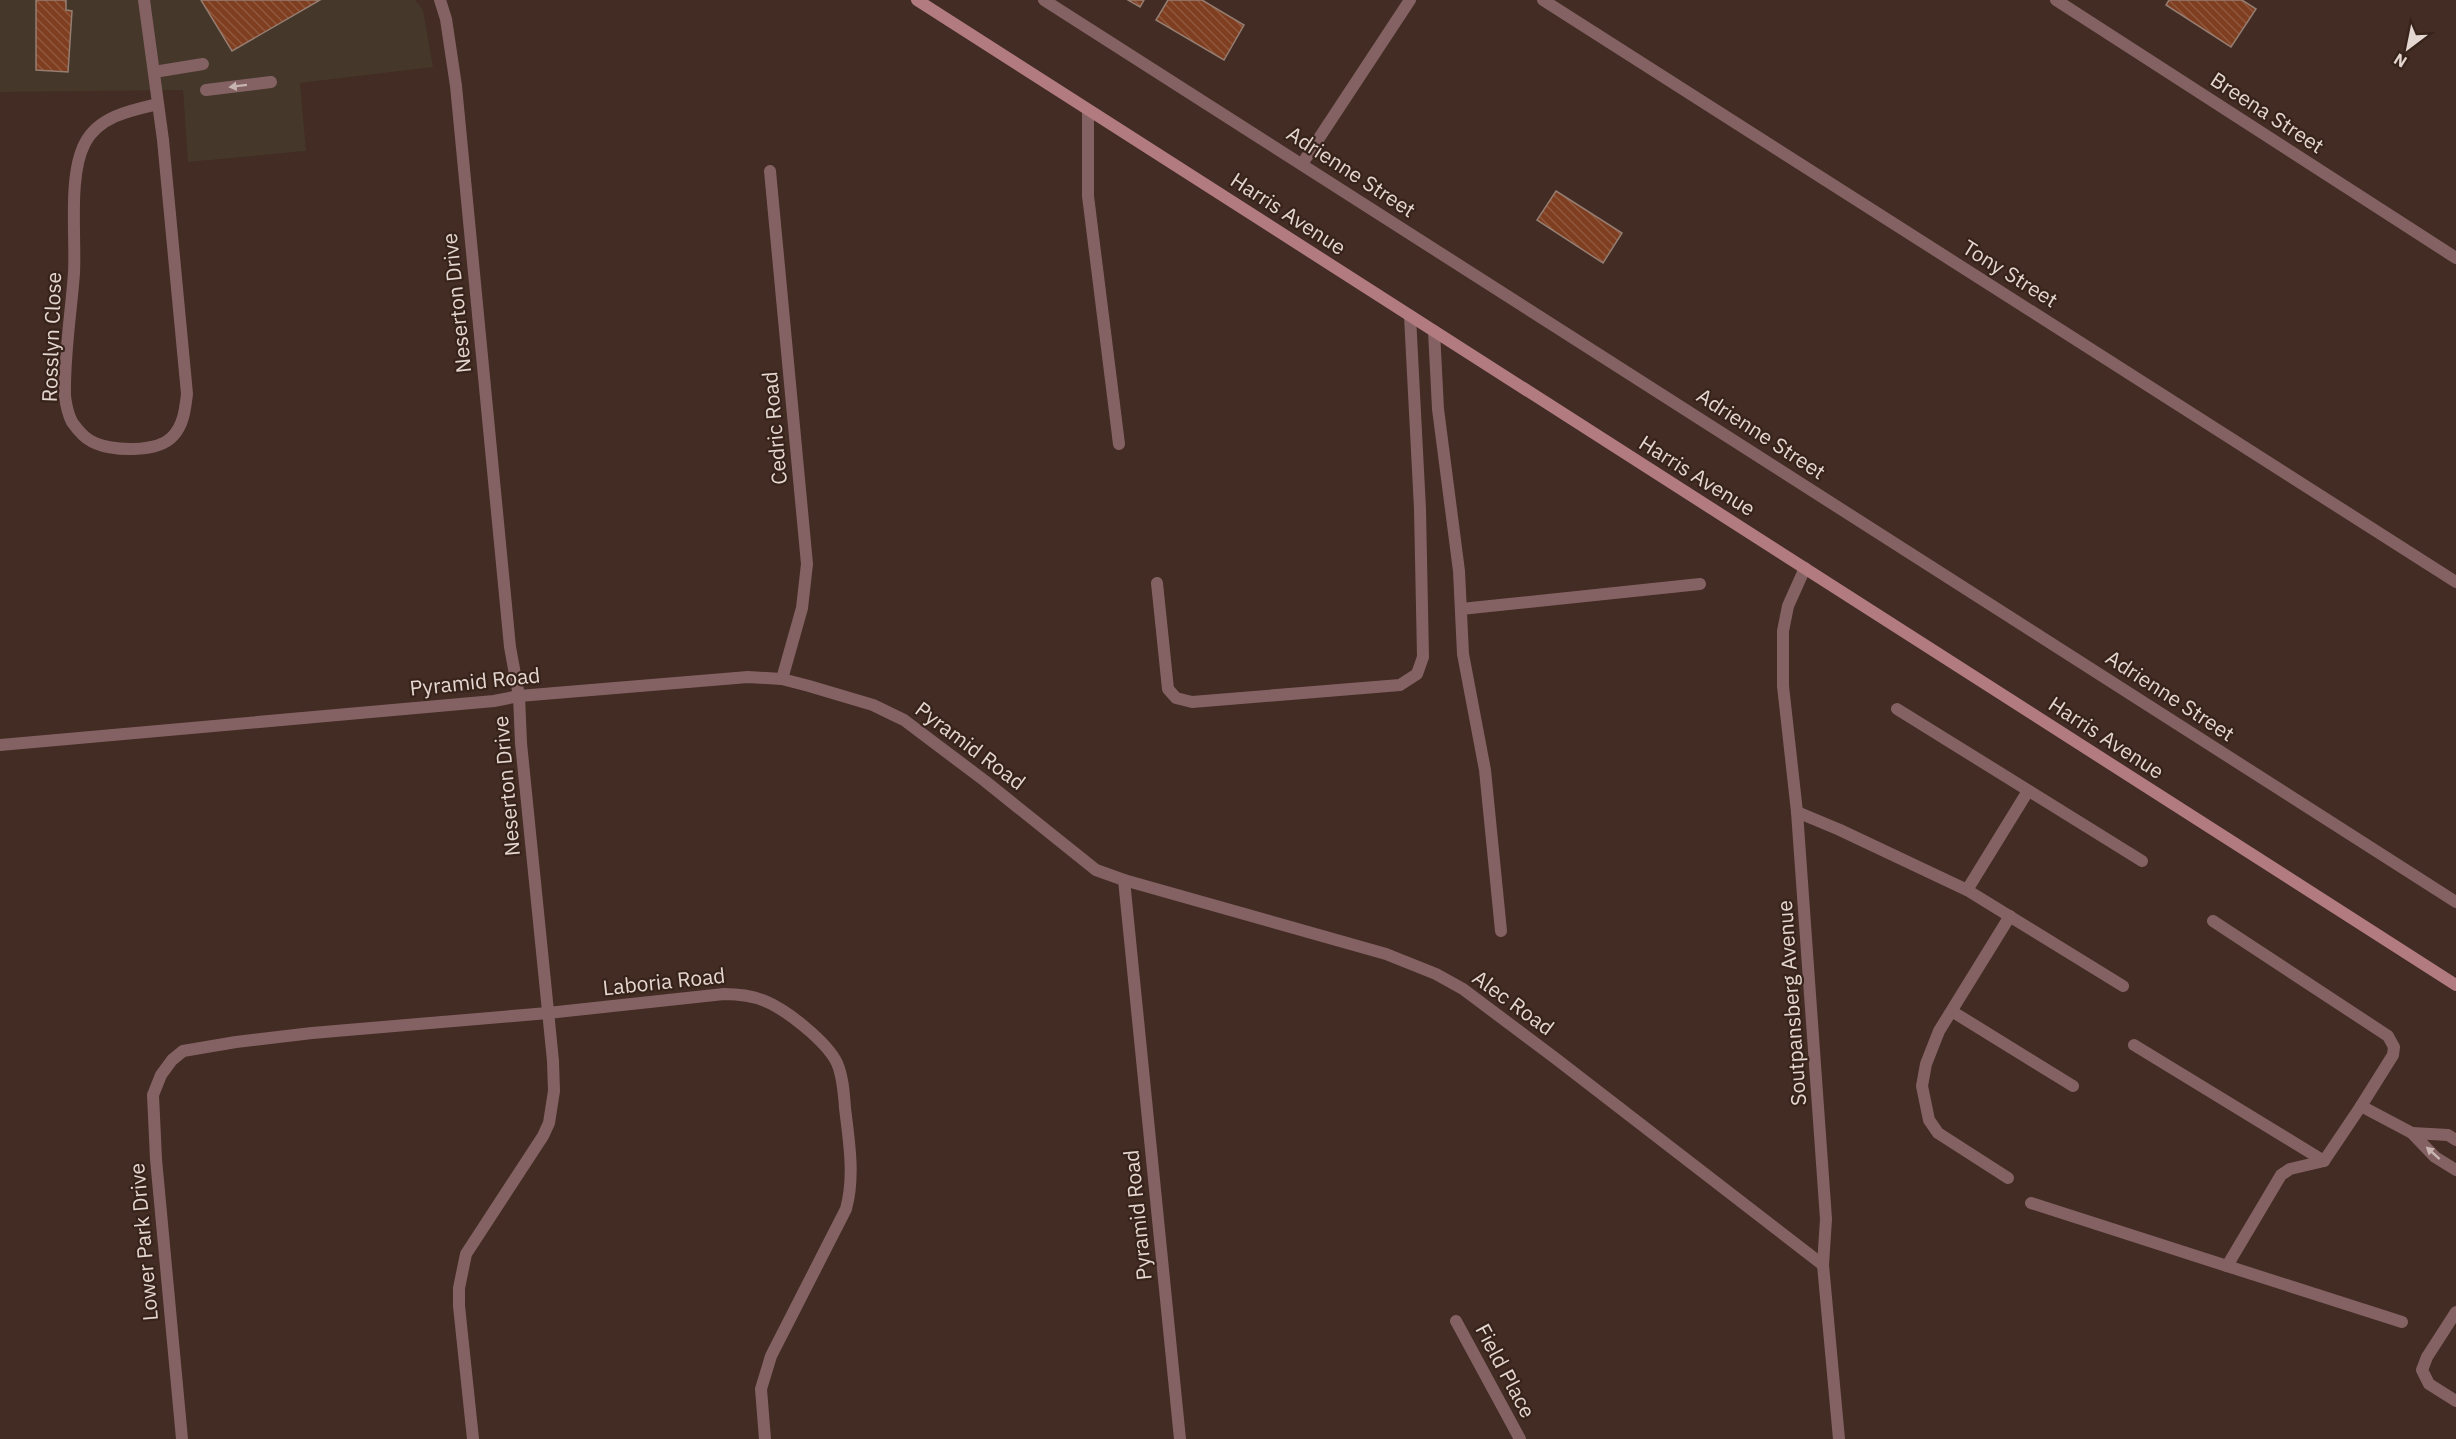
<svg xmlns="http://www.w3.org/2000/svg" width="2456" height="1439" font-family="'IBM Plex Sans',sans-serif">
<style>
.commercial{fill:#453729}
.building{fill:url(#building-back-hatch);stroke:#967d72;stroke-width:1.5}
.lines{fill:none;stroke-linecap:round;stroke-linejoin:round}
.lane{stroke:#846264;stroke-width:12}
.street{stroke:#846264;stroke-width:12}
.secondary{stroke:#b17b80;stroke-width:12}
.oneway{fill:#c7b3b0}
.labels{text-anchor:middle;stroke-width:4.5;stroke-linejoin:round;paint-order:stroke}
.street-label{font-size:21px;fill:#e4d6d0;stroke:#37231a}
</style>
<defs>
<pattern id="building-back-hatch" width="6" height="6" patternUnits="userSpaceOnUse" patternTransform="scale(1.5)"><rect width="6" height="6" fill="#7e3e1f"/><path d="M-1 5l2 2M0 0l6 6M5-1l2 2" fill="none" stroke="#90593e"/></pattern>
</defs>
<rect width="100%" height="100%" fill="#422c23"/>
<polygon class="commercial" points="0,0 415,0 423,10 433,67 300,83 306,151 188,162 183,90 0,92"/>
<g class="building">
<polygon points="36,0 66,0 66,10 72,11 68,72 36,70"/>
<polygon points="201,0 320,0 232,51"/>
<polygon points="1128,0 1144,0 1140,7"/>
<polygon points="1168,0 1202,0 1244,25 1224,60 1156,20"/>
<polygon points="2169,0 2242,0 2256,9 2231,47 2166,5"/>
<polygon points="1556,191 1622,233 1603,263 1537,220"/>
</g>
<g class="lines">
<g class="lane">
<polyline points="154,72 203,64"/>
<polyline points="206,90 271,82"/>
<polyline points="1088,110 1088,196 1119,444"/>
<polyline points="1434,331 1438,409 1459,571 1463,654 1485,770 1501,931"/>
<polyline points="1157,583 1168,689 1176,698 1192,702 1400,685 1417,674 1423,657 1420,509 1410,316"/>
<polyline points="1461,609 1700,584"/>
<polyline points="1897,709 2142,861"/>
<polyline points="1797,812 1840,830 1967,890 2123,986"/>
<polyline points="1967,890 2028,791"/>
<polyline points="2213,921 2388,1036 2394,1047 2393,1055 2361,1106 2412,1133 2435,1157 2456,1170"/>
<polyline points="1953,1012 2073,1086"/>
<polyline points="2134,1045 2324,1161"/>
<polyline points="2361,1106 2324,1161 2290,1169 2281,1175 2227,1266 2402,1322"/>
<polyline points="2412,1133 2448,1135 2456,1140"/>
<polyline points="2008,1178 1938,1133 1929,1120 1922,1086 1926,1064 1939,1031 2010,916"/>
<polyline points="2031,1203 2227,1266"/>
<polyline points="2456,1312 2427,1357 2422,1370 2429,1384 2456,1401"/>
</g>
<g class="street">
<path d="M144,0L163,140L187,394C185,409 184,424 173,436C158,453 110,452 91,441C83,437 77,429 72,422C68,414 66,405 65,396C64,355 71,314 74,273C76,236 68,175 85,143C99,116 132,110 158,104"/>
<polyline points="440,0 446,19 456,86 510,647 519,696 521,743 553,1061 554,1091 549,1123 543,1136 466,1254 459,1288 459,1306 473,1439"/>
<polyline points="1044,0 2456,902"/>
<polyline points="1543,0 2456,582"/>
<polyline points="2056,0 2456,258"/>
<polyline points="1302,164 1410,0"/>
<polyline points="770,171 807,564 802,608 782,679"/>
<polyline points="1805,568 1788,606 1783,631 1783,686 1797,812 1826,1219 1823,1265 1839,1439"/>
<polyline points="0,745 494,701 519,696 748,677 782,679 809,686 873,705 904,720 985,781 1096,870 1124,880 1180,1439"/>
<polyline points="1124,880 1386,954 1436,974 1463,989 1555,1058 1823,1265"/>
<polyline points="1456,1321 1520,1439"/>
<path d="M182,1439L156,1159L153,1095L161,1075L172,1060L183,1051L236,1042L312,1033L548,1013L724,994C739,994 751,995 765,1001C787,1010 827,1042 837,1063C843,1077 844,1094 845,1108C849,1142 855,1176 846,1209L771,1356L761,1389L765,1439"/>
</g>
<polyline class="secondary" points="917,0 2456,985"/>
</g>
<defs><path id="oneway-solid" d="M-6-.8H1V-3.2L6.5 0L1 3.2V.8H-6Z" transform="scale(1.5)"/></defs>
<g class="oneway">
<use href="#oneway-solid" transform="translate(238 86) rotate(173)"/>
<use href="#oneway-solid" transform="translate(2433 1153) rotate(-138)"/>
</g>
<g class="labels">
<g class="street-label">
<text transform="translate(2267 113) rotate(33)" y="7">Breena Street</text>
<text transform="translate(1351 172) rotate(33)" y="7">Adrienne Street</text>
<text transform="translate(1288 214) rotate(33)" y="7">Harris Avenue</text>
<text transform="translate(2010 274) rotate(32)" y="7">Tony Street</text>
<text transform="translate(457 303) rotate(-96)" y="7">Neserton Drive</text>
<text transform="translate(52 337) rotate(-88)" y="7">Rosslyn Close</text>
<text transform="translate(775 428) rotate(-95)" y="7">Cedric Road</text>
<text transform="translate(1761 434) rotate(33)" y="7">Adrienne Street</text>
<text transform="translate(1697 476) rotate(32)" y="7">Harris Avenue</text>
<text transform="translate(475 682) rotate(-6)" y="7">Pyramid Road</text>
<text transform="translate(2170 696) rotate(33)" y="7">Adrienne Street</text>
<text transform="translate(2106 738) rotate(33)" y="7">Harris Avenue</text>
<text transform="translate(970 746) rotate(37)" y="7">Pyramid Road</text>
<text transform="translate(507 786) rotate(-95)" y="7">Neserton Drive</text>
<text transform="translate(664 982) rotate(-6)" y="7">Laboria Road</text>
<text transform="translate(1513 1003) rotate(36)" y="7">Alec Road</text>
<text transform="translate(1792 1003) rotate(-94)" y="7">Soutpansberg Avenue</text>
<text transform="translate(1138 1215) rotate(-96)" y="7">Pyramid Road</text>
<text transform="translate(144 1242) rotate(-95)" y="7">Lower Park Drive</text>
<text transform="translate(1505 1371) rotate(62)" y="7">Field Place</text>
</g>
</g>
<g transform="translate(2408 48) rotate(212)" stroke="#37231a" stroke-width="4.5" paint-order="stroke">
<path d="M0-4.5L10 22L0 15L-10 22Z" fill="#e4d6d0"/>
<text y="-9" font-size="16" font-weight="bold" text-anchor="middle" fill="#e4d6d0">N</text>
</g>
</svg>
